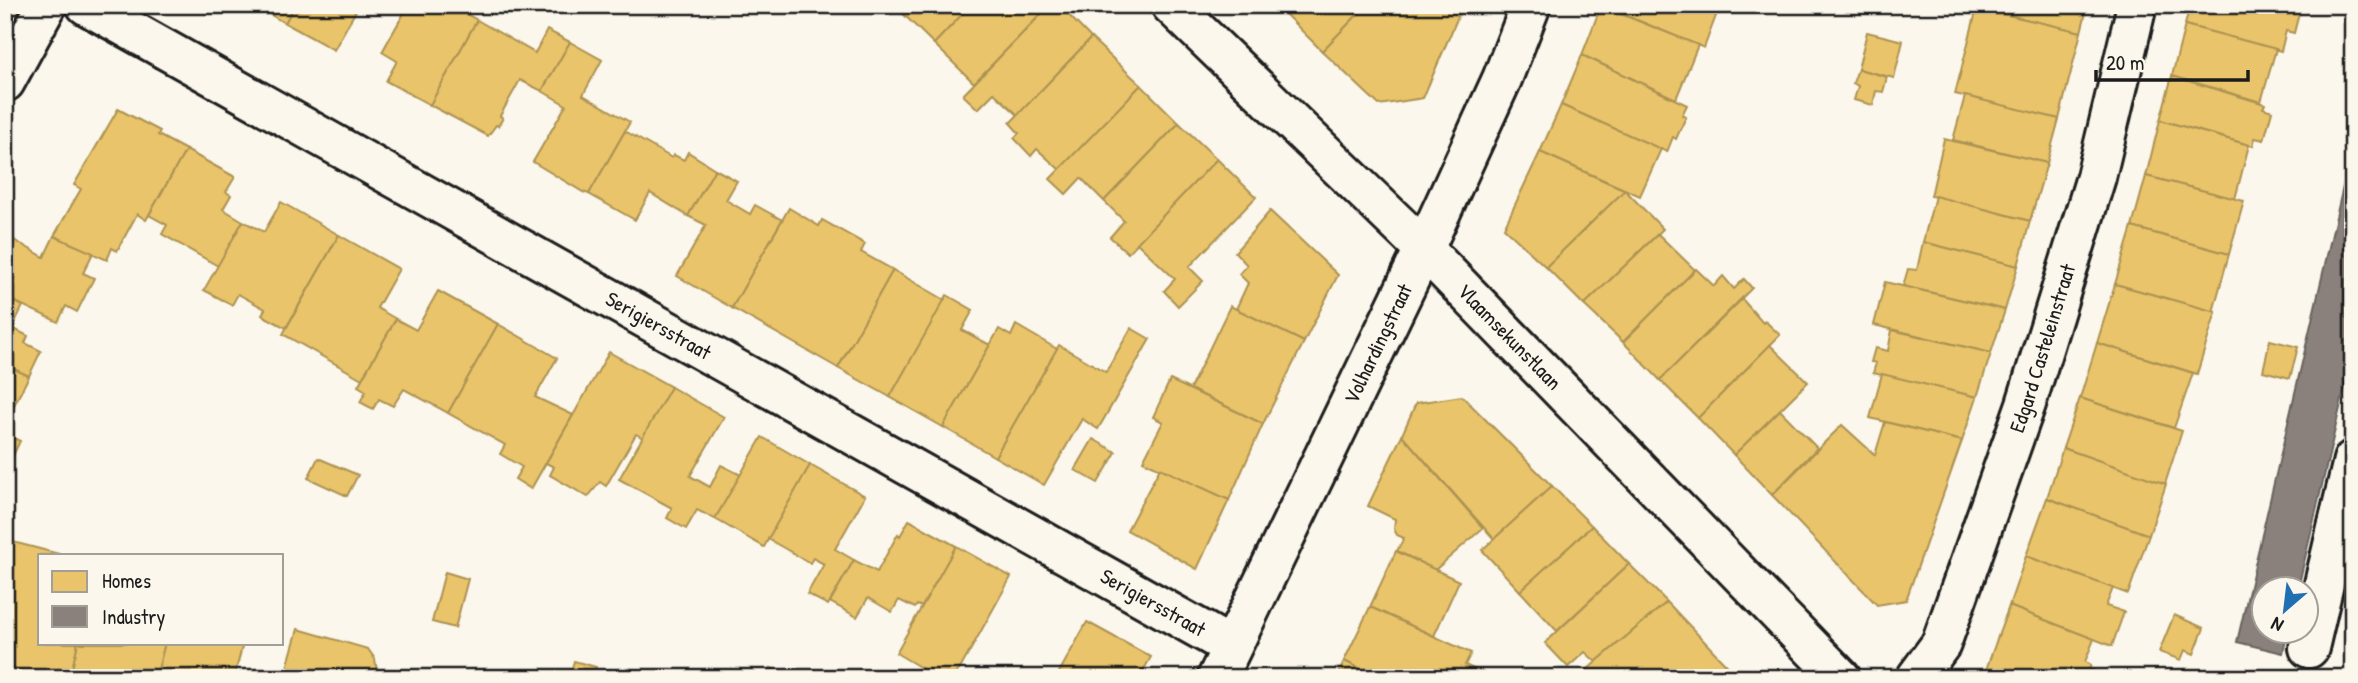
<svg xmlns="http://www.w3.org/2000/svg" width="2358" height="683" font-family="'Patrick Hand',sans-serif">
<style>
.homes{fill:#e9c46a;stroke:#ac9253;stroke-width:2}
.industry{fill:#8a817c;stroke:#69635f;stroke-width:2}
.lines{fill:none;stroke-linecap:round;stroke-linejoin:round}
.minor-casing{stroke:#1c1c1c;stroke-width:44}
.minor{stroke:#fbf7ec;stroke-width:38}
.labels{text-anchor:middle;stroke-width:7;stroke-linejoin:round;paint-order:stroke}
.street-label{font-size:21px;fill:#1c1c1c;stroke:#fbf7ec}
</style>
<rect width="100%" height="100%" fill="#fbf7ec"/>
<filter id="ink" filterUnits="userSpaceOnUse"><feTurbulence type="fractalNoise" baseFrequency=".0143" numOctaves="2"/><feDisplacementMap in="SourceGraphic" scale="14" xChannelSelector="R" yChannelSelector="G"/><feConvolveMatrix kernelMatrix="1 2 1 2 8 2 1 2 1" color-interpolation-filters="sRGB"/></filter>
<g filter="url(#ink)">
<g class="homes">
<polygon points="253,5 295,5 285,23"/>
<polygon points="295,5 359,5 334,50 285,23"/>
<polygon points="390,5 450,5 477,20 430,105 386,81 397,61 382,52 404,13"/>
<polygon points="894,5 971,5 934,44"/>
<polygon points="971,5 1050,5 974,83 934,44"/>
<polygon points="1050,5 1059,5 1091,38 1018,115 994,93 978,109 963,95"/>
<polygon points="1291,5 1367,5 1322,51 1284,13"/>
<polygon points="1367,5 1463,5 1423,98 1379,105 1322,51"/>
<polygon points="1601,5 1720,5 1704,48"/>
<polygon points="1997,5 2088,5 2081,32 1995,12"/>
<polygon points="2190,5 2301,5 2294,33 2286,31 2281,51 2185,25"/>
<polygon points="1601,6 1698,45 1676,99 1582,55"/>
<polygon points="1977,8 2081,32 2059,119 1955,94"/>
<polygon points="477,20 535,53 547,30 570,42 542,91 520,80 500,116 503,118 498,126 496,125 488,136 430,105"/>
<polygon points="2185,25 2276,49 2261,102 2172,76"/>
<polygon points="1867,32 1903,41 1894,78 1858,69"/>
<polygon points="1091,38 1141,85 1060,170 1037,149 1031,156 1014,138 1019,133 1010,123"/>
<polygon points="570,42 602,60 583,95 630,122 589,194 583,192 533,162 566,105 542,91"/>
<polygon points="1582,55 1687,105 1682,115 1686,117 1676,139 1673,137 1667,152 1561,105"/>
<polygon points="1858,69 1887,77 1883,92 1876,91 1873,105 1854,100 1858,86 1853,83"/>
<polygon points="2172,76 2265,104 2263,108 2272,111 2264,140 2255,138 2253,146 2160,120"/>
<polygon points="1141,85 1179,123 1104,201 1081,178 1066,194 1050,179"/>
<polygon points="1965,96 2059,119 2047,163 1953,140"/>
<polygon points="1561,105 1661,149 1640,196 1540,152"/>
<polygon points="118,109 160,131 158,135 186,150 146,220 137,214 117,251 112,248 107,260 54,236 81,189 74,185"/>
<polygon points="2160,120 2249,145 2235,199 2146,176"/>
<polygon points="1179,123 1217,159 1128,253 1110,237 1124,221 1104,201"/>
<polygon points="625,131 672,158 674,155 684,160 688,152 715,169 688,216 650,193 635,220 589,194"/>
<polygon points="1944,139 2047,163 2030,221 1931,196"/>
<polygon points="186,150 235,177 226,192 231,195 223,209 243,221 218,266 162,234 167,225 149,215"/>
<polygon points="1540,152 1625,190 1546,267 1504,228"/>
<polygon points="1217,159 1256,197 1189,267 1203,281 1178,306 1164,291 1175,279 1137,243"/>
<polygon points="715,169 737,181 726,200 750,214 755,205 782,220 732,308 677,276 706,225 688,216"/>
<polygon points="2146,176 2244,201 2229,254 2132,227"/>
<polygon points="1625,190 1663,229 1584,305 1546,267"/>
<polygon points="1935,196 2030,221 2018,266 1923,242"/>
<polygon points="281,202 339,235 286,328 262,315 265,309 238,294 232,305 204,290 243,221 264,232"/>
<polygon points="789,208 819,226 822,220 865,244 861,252 893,270 838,368 732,308"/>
<polygon points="1270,211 1338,275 1304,342 1236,309 1248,283 1239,274 1247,265 1235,252"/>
<polygon points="2132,227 2229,254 2213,312 2115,284"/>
<polygon points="1658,234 1695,270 1623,342 1584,305"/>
<polygon points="339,235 399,269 377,308 396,319 362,379 283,334"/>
<polygon points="7,236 44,257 54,236 93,253 83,273 94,278 77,312 66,306 58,322 5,297"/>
<polygon points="1923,242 2018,266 2005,310 1903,286 1908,269 1917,270"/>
<polygon points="1696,269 1714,286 1723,276 1734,289 1744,279 1752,288 1660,380 1623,342"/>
<polygon points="893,270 945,300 890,397 838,368"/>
<polygon points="1885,282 2005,310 1991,353 1874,325"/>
<polygon points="2115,284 2216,312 2197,374 2097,343"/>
<polygon points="438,291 498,324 448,413 404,389 393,406 379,399 373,409 360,402 366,391 358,386 396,319 416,330"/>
<polygon points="947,295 973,310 962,330 990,345 943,427 890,397"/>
<polygon points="5,297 23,306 12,328 28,336 25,343 41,351 29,376 5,365"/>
<polygon points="1742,299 1763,323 1765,321 1780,335 1698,418 1660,380"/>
<polygon points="1230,306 1304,342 1263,424 1190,389"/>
<polygon points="498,324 557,358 535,397 573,415 531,489 515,479 522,467 500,454 505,445 448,413"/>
<polygon points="1016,325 1057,349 995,457 943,427 999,329 1011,336"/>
<polygon points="1131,328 1150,339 1098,429 1082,419 1044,485 995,457 1059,345 1106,372"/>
<polygon points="1892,330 1991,353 1977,397 1873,373 1876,363 1871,362 1875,348 1888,351"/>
<polygon points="2270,340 2298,347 2290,378 2263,371"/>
<polygon points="2097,343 2193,373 2174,428 2080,398"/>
<polygon points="1770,345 1808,382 1734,455 1698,418"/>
<polygon points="609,352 671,387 643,438 636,434 606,486 600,482 588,497 550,475 554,467 546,463"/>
<polygon points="5,365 29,376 5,423"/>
<polygon points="1882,374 1977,397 1962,441 1870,418"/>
<polygon points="1170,380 1263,424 1229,500 1143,461 1163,422 1153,417"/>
<polygon points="671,387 724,417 690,476 710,487 721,465 741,475 715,519 697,510 686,529 667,518 672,508 619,479"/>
<polygon points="1462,396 1552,486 1494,539 1402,435 1416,403"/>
<polygon points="2080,398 2182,431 2165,484 2063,448"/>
<polygon points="1780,410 1817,448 1772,495 1734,455"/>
<polygon points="1885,422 1962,441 1906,600 1877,605 1772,495 1842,425 1875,455"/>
<polygon points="5,434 20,441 9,464 5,461"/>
<polygon points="1402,435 1483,528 1435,570 1397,551 1404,538 1397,535 1394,529 1395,519 1368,506"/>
<polygon points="762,437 810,465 764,547 715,519"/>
<polygon points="1093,439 1116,452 1098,483 1075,470"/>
<polygon points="2063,448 2166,484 2149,535 2047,498"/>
<polygon points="318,458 358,475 347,496 308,478"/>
<polygon points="810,465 865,496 835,549 854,560 828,605 807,594 824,564 813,558 810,563 768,539"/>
<polygon points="1160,468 1229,500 1197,569 1127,530"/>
<polygon points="1552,486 1592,526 1520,591 1482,550"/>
<polygon points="2047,498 2149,535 2128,594 2026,556"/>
<polygon points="909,520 956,546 922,607 917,605 915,608 899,600 892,612 868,598 857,617 830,602 854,560 877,572 898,534 900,536"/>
<polygon points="1592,526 1629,564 1557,631 1520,591"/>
<polygon points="13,542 63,555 40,555 40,643 78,643 70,678 49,678 5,666 5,567"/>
<polygon points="956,546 1011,577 960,669 952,678 923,678 919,676 923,669 896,653"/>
<polygon points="1396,551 1459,581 1434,636 1370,607"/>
<polygon points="2026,556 2113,588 2106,606 2124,612 2112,646 2009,606"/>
<polygon points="1629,564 1667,602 1596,662 1585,652 1568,667 1545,643"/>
<polygon points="445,572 468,579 455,628 432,622"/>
<polygon points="1667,602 1739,678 1579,677 1596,662"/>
<polygon points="2009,606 2094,639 2085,662 2091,665 2089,669 2098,672 2096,678 1983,678"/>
<polygon points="1370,607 1471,653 1465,665 1480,672 1477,678 1380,678 1344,661"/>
<polygon points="2174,615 2204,628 2194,654 2185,650 2181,660 2159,652"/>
<polygon points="1087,622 1151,657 1139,678 1056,678"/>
<polygon points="298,629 368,649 375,659 377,671 402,678 284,678"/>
<polygon points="78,643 165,643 156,678 70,678"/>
<polygon points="165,643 243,643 234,678 156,678"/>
<polygon points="574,661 596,667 594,678 569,678"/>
<polygon points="1344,661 1380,678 1337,678"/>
<polygon points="771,668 791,678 768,678"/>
</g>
<polygon class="industry" points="2353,144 2353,352 2298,588 2264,588 2264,630 2288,630 2283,653 2237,642"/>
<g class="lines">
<g class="minor-casing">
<g id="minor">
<path id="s1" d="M86,5L1230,646"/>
<path id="s2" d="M1171,5L1424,249L1841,678"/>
<polyline points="5,82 47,5"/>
<polyline points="2309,648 2353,460"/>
<path id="s3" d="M1217,678L1424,249L1502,79L1531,5"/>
<path id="s4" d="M1916,678L1941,644L2026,404L2096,177L2137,5"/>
</g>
</g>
<use href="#minor" class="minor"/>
</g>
</g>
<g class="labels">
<g class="street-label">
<text dy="7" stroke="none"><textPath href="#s1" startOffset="656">Serigiersstraat</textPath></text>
<text dy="7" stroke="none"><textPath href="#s2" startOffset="474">Vlaamsekunstlaan</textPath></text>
<text dy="7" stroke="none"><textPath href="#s3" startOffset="371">Volhardingstraat</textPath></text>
<text dy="7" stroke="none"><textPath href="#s4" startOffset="355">Edgard Casteleinstraat</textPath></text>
<text dy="7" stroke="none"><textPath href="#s1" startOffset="1223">Serigiersstraat</textPath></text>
</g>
</g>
<rect width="2358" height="683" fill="none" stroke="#fbf7ec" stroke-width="28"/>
<rect x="14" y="14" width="2330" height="655" fill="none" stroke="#1c1c1c" stroke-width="2.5" filter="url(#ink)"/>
<rect x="38" y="554" width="245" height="91" fill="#fbf7ec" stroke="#a29f99" stroke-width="2"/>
<rect x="52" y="571" width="35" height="21" fill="#e9c46a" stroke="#a29f99" stroke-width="2"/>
<text x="102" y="588" font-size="21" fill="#1c1c1c">Homes</text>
<rect x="52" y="606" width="35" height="21" fill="#8a817c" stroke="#a29f99" stroke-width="2"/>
<text x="102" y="624" font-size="21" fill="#1c1c1c">Industry</text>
<g transform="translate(2285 610) rotate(208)"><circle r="33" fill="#fbf7ec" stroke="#a29f99" stroke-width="2"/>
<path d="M0-5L12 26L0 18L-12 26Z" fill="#1f6fb2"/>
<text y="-10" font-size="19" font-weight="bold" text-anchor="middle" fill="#1c1c1c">N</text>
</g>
<path d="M2096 70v10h152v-10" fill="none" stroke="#1c1c1c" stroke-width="3.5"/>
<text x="2106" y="70" font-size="21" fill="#1c1c1c" stroke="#fbf7ec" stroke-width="5" paint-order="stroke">20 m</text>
</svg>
